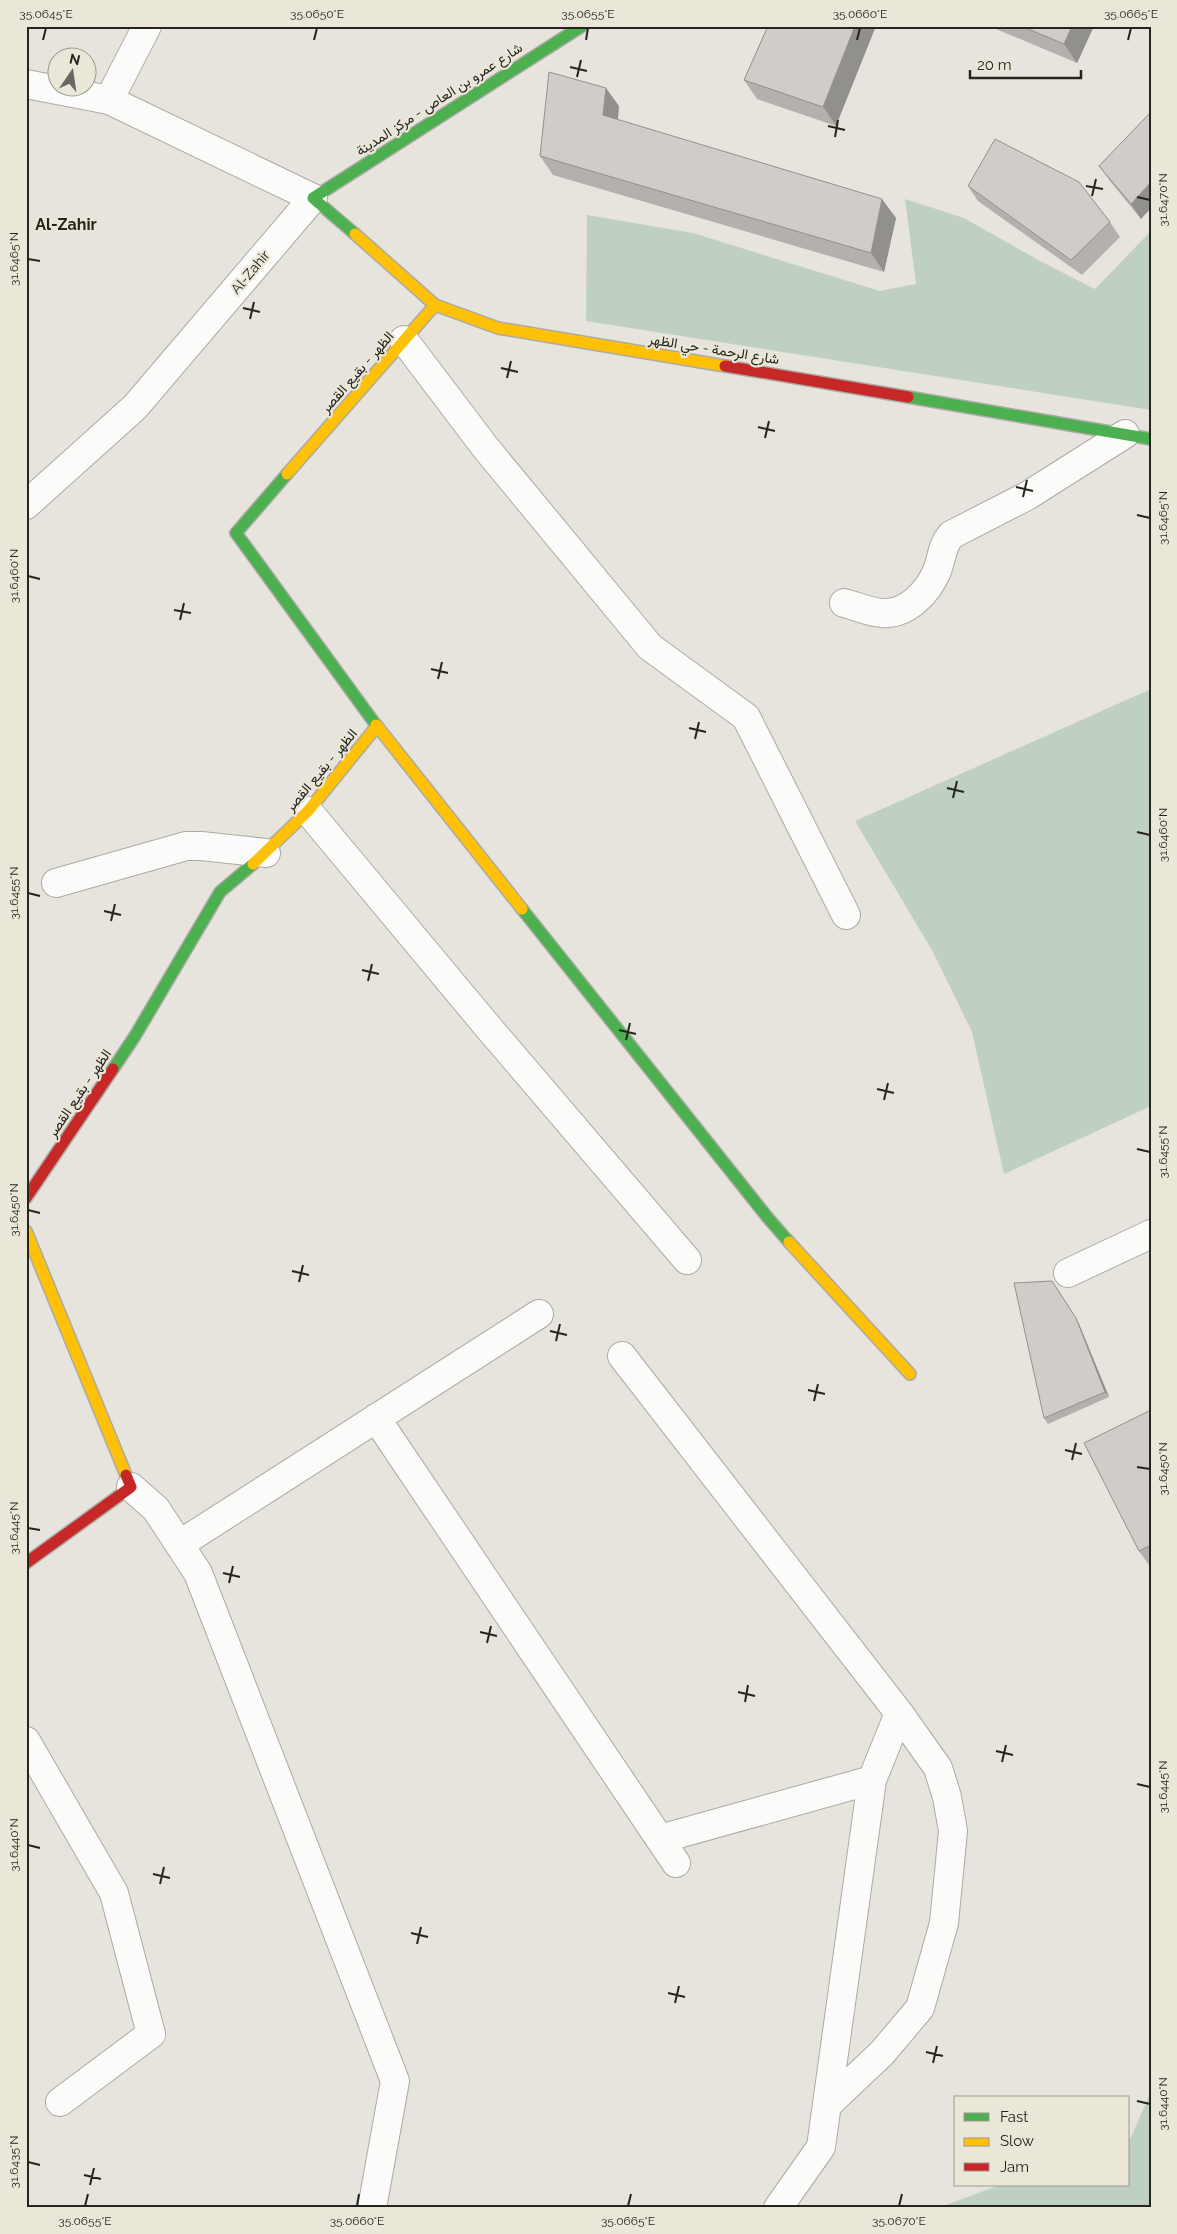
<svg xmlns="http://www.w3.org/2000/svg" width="1177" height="2234" font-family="Raleway,Vazirmatn,sans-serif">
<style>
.green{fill:#bfd0c3}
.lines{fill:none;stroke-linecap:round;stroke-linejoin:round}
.street-casing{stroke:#acaaa4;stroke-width:30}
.fast-casing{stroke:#acaaa4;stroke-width:14}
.slow-casing{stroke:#acaaa4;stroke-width:14}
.jam-casing{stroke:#acaaa4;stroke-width:14}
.street{stroke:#fbfbfa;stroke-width:28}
.fast{stroke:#4caf50;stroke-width:11}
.slow{stroke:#ffc107;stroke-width:11}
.jam{stroke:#c62828;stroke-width:11}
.wall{fill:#b3b0ad}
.shaded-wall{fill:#92908d}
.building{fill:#d0cdc9;stroke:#92908d}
.ticks{fill:none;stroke:#25241f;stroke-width:2}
.labels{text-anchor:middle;stroke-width:4.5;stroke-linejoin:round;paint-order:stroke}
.street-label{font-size:14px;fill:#25241f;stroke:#eae7d8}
.quarter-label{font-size:16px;font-weight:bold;fill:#25241f;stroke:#eae7d8}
.neatline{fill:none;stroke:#25241f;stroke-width:2}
.ticks-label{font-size:12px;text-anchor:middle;fill:#25241f}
</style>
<rect width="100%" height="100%" fill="#e6e4dc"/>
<g class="green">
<polygon points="905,199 964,218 1040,261 1095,289 1151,231 1151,410 586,321 587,215 693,233 880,291 916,284"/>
<polygon points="1151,689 1151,1106 1004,1174 972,1032 933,952 855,821"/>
<polygon points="1151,2092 1151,2208 938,2208 1000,2185 1128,2185 1128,2139 1131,2137"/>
</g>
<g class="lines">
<g class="street-casing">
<g id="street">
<polyline points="26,84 109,100"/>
<polyline points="404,340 485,447 650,647 746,717 846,915"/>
<polyline points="26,505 135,407 313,198 109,100 147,26"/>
<path d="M844,603C856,606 869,612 882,613C907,615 928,592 937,571C942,558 942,545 951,535L1027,496L1125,434"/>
<polyline points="308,811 488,1027 687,1260"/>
<polyline points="56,883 186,846 201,846 266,853"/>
<polyline points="1068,1273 1151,1234"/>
<polyline points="622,1356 899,1713 872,1780 660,1839"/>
<polyline points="376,1418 676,1863"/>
<polyline points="131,1487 156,1509 198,1573 395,2081 372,2208"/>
<polyline points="180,1544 539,1314"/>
<polyline points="26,1741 114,1893 151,2034 60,2102"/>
<polyline points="827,2105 882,2053 920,2008 944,1923 953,1831 947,1797 938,1768 899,1713"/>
<polyline points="778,2208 821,2147 872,1780"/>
</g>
</g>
<g class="fast-casing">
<g id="fast">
<polyline points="355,234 313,198 582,26"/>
<polyline points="908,397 1151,439"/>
<polyline points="287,474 236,533 376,725"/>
<polyline points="522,909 768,1218 789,1242"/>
<polyline points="113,1069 135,1036 220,892 253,864"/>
</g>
</g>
<g class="slow-casing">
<g id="slow">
<polyline points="355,234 435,305 498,328 725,366"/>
<polyline points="287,474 435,305"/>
<polyline points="377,726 522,909"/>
<polyline points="253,864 308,811 377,726 376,725"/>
<polyline points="26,1231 126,1475"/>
<polyline points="789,1242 910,1374"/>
</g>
</g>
<g class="jam-casing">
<g id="jam">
<polyline points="725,366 908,397"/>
<polyline points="26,1198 113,1069"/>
<polyline points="26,1563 131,1487 126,1475"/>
</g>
</g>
<use href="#street" class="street"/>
<use href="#fast" class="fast"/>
<use href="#slow" class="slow"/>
<use href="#jam" class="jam"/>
</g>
<g class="wall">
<polygon points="768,26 836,126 757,99 744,80"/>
<polygon points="989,26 1094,26 1077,63"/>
<polygon points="619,106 618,120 896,218 884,272 553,175 540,156"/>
<polygon points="1151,112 1141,219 1110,181 1099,166"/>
<polygon points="968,186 1110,222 1120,237 1082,275 978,201"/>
<polygon points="1056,1287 1079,1324 1109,1397 1048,1424 1044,1418"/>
<polygon points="1151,1410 1151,1568 1139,1551"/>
</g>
<g class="shaded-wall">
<polygon points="855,26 876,26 836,126 823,107"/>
<polygon points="1072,26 1094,26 1077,63 1064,44"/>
<polygon points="606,88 619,106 616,134 603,115"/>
<polygon points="1151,182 1151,208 1141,219 1131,204"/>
<polygon points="882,199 896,218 884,272 871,253"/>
<polygon points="1056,1287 1079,1324 1109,1397 1105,1392"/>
</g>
<g class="building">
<polygon points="768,26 855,26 823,107 744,80"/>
<polygon points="1021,26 1072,26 1064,44"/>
<polygon points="549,72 606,88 603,115 882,199 871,253 540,156"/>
<polygon points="1151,112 1151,182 1131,204 1099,166"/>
<polygon points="995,139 1079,182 1110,222 1071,260 968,186"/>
<polygon points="1052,1281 1076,1318 1105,1392 1044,1418 1014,1283"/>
<polygon points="1151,1410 1151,1545 1139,1551 1084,1443"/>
</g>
<path class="ticks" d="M43,40L46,28M314,40L317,28M586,40L588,28M857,40L860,28M1128,40L1131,28M570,67L587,71M577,77L581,60M828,126L845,130M835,137L838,120M1086,186L1103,189M1092,196L1096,179M1137,197L1150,200M28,259L40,261M243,308L260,312M250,319L254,302M501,368L518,372M507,378L511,361M758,427L775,431M765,438L769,421M1016,487L1033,491M1023,497L1027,480M1137,515L1150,518M28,576L40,579M174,610L191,613M180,620L184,603M431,669L448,673M438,679L442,662M689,728L706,732M695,739L699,722M947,788L964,792M953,798L957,781M1137,832L1150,835M28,893L40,896M104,911L121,915M111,921L115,904M362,970L379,974M368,981L372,964M619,1030L636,1034M626,1040L630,1023M877,1089L894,1093M884,1100L888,1083M1137,1149L1150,1152M28,1210L40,1213M292,1271L309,1275M299,1282L303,1265M550,1331L567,1335M556,1341L560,1324M808,1390L825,1394M814,1401L818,1384M1065,1450L1082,1454M1072,1460L1076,1443M1137,1467L1150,1469M28,1528L40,1530M223,1573L240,1577M229,1583L233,1566M480,1632L497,1636M487,1643L491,1626M738,1692L755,1696M745,1702L748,1685M996,1751L1013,1755M1002,1762L1006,1745M1137,1784L1150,1787M28,1845L40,1848M153,1874L170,1878M160,1884L164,1867M411,1933L428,1937M417,1944L421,1927M668,1993L685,1997M675,2003L679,1986M926,2052L943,2056M933,2063L937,2046M1137,2101L1150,2104M28,2162L40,2165M84,2175L101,2179M90,2185L94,2168M85,2206L88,2194M357,2206L359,2194M628,2206L631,2194M899,2206L902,2194"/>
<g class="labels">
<g class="street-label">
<text transform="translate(439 99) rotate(-33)" y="5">شارع عمرو بن العاص - مركز المدينة</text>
<text transform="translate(250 272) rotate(-50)" y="5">Al-Zahir</text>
<text transform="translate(714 349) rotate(9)" y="5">شارع الرحمة - حي الظهر</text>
<text transform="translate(357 372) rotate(-49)" y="5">الظهر - بقيع القصر</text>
<text transform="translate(321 770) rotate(-50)" y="5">الظهر - بقيع القصر</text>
<text transform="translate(79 1093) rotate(-56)" y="5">الظهر - بقيع القصر</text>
</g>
<g class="quarter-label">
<text x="66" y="230">Al-Zahir</text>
</g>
</g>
<rect width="1177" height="2234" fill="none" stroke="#eae7d8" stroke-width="55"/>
<rect x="954" y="2096" width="175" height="90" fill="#eae7d8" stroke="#9b998e"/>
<rect x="964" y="2113" width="25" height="8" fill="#4caf50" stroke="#9b998e"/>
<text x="1000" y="2122" font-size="15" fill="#25241f">Fast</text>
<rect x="964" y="2138" width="25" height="8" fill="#ffc107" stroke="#9b998e"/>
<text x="1000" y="2146" font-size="15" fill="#25241f">Slow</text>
<rect x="964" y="2163" width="25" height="8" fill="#c62828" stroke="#9b998e"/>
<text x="1000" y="2172" font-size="15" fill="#25241f">Jam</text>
<g transform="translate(72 72) rotate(13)"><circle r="24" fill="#eae7d8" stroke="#9b998e"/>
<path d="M0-4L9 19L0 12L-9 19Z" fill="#696761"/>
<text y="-8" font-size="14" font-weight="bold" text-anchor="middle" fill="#25241f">N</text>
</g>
<path d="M970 70v8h111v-8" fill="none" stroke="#25241f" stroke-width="2.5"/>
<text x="977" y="70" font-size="15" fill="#25241f" stroke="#eae7d8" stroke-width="4" paint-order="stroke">20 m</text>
<rect x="28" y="28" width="1122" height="2178" class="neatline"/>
<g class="ticks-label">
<text x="46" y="18">35.0645°E</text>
<text x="317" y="18">35.0650°E</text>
<text x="588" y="18">35.0655°E</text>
<text x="860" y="18">35.0660°E</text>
<text x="1131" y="18">35.0665°E</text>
<text transform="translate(1163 200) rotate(-90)" y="4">31.6470°N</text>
<text transform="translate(14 259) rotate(-90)" y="4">31.6465°N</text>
<text transform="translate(1163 518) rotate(-90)" y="4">31.6465°N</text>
<text transform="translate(14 576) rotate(-90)" y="4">31.6460°N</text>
<text transform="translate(1163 835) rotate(-90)" y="4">31.6460°N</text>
<text transform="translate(14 893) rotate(-90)" y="4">31.6455°N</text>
<text transform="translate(1163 1152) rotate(-90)" y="4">31.6455°N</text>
<text transform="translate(14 1210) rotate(-90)" y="4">31.6450°N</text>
<text transform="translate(1163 1469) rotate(-90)" y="4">31.6450°N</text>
<text transform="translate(14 1528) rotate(-90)" y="4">31.6445°N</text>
<text transform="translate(1163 1787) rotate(-90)" y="4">31.6445°N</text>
<text transform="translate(14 1845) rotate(-90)" y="4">31.6440°N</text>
<text transform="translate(1163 2104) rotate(-90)" y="4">31.6440°N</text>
<text transform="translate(14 2162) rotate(-90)" y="4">31.6435°N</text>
<text x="85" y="2225">35.0655°E</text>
<text x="357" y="2225">35.0660°E</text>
<text x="628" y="2225">35.0665°E</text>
<text x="899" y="2225">35.0670°E</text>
</g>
</svg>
